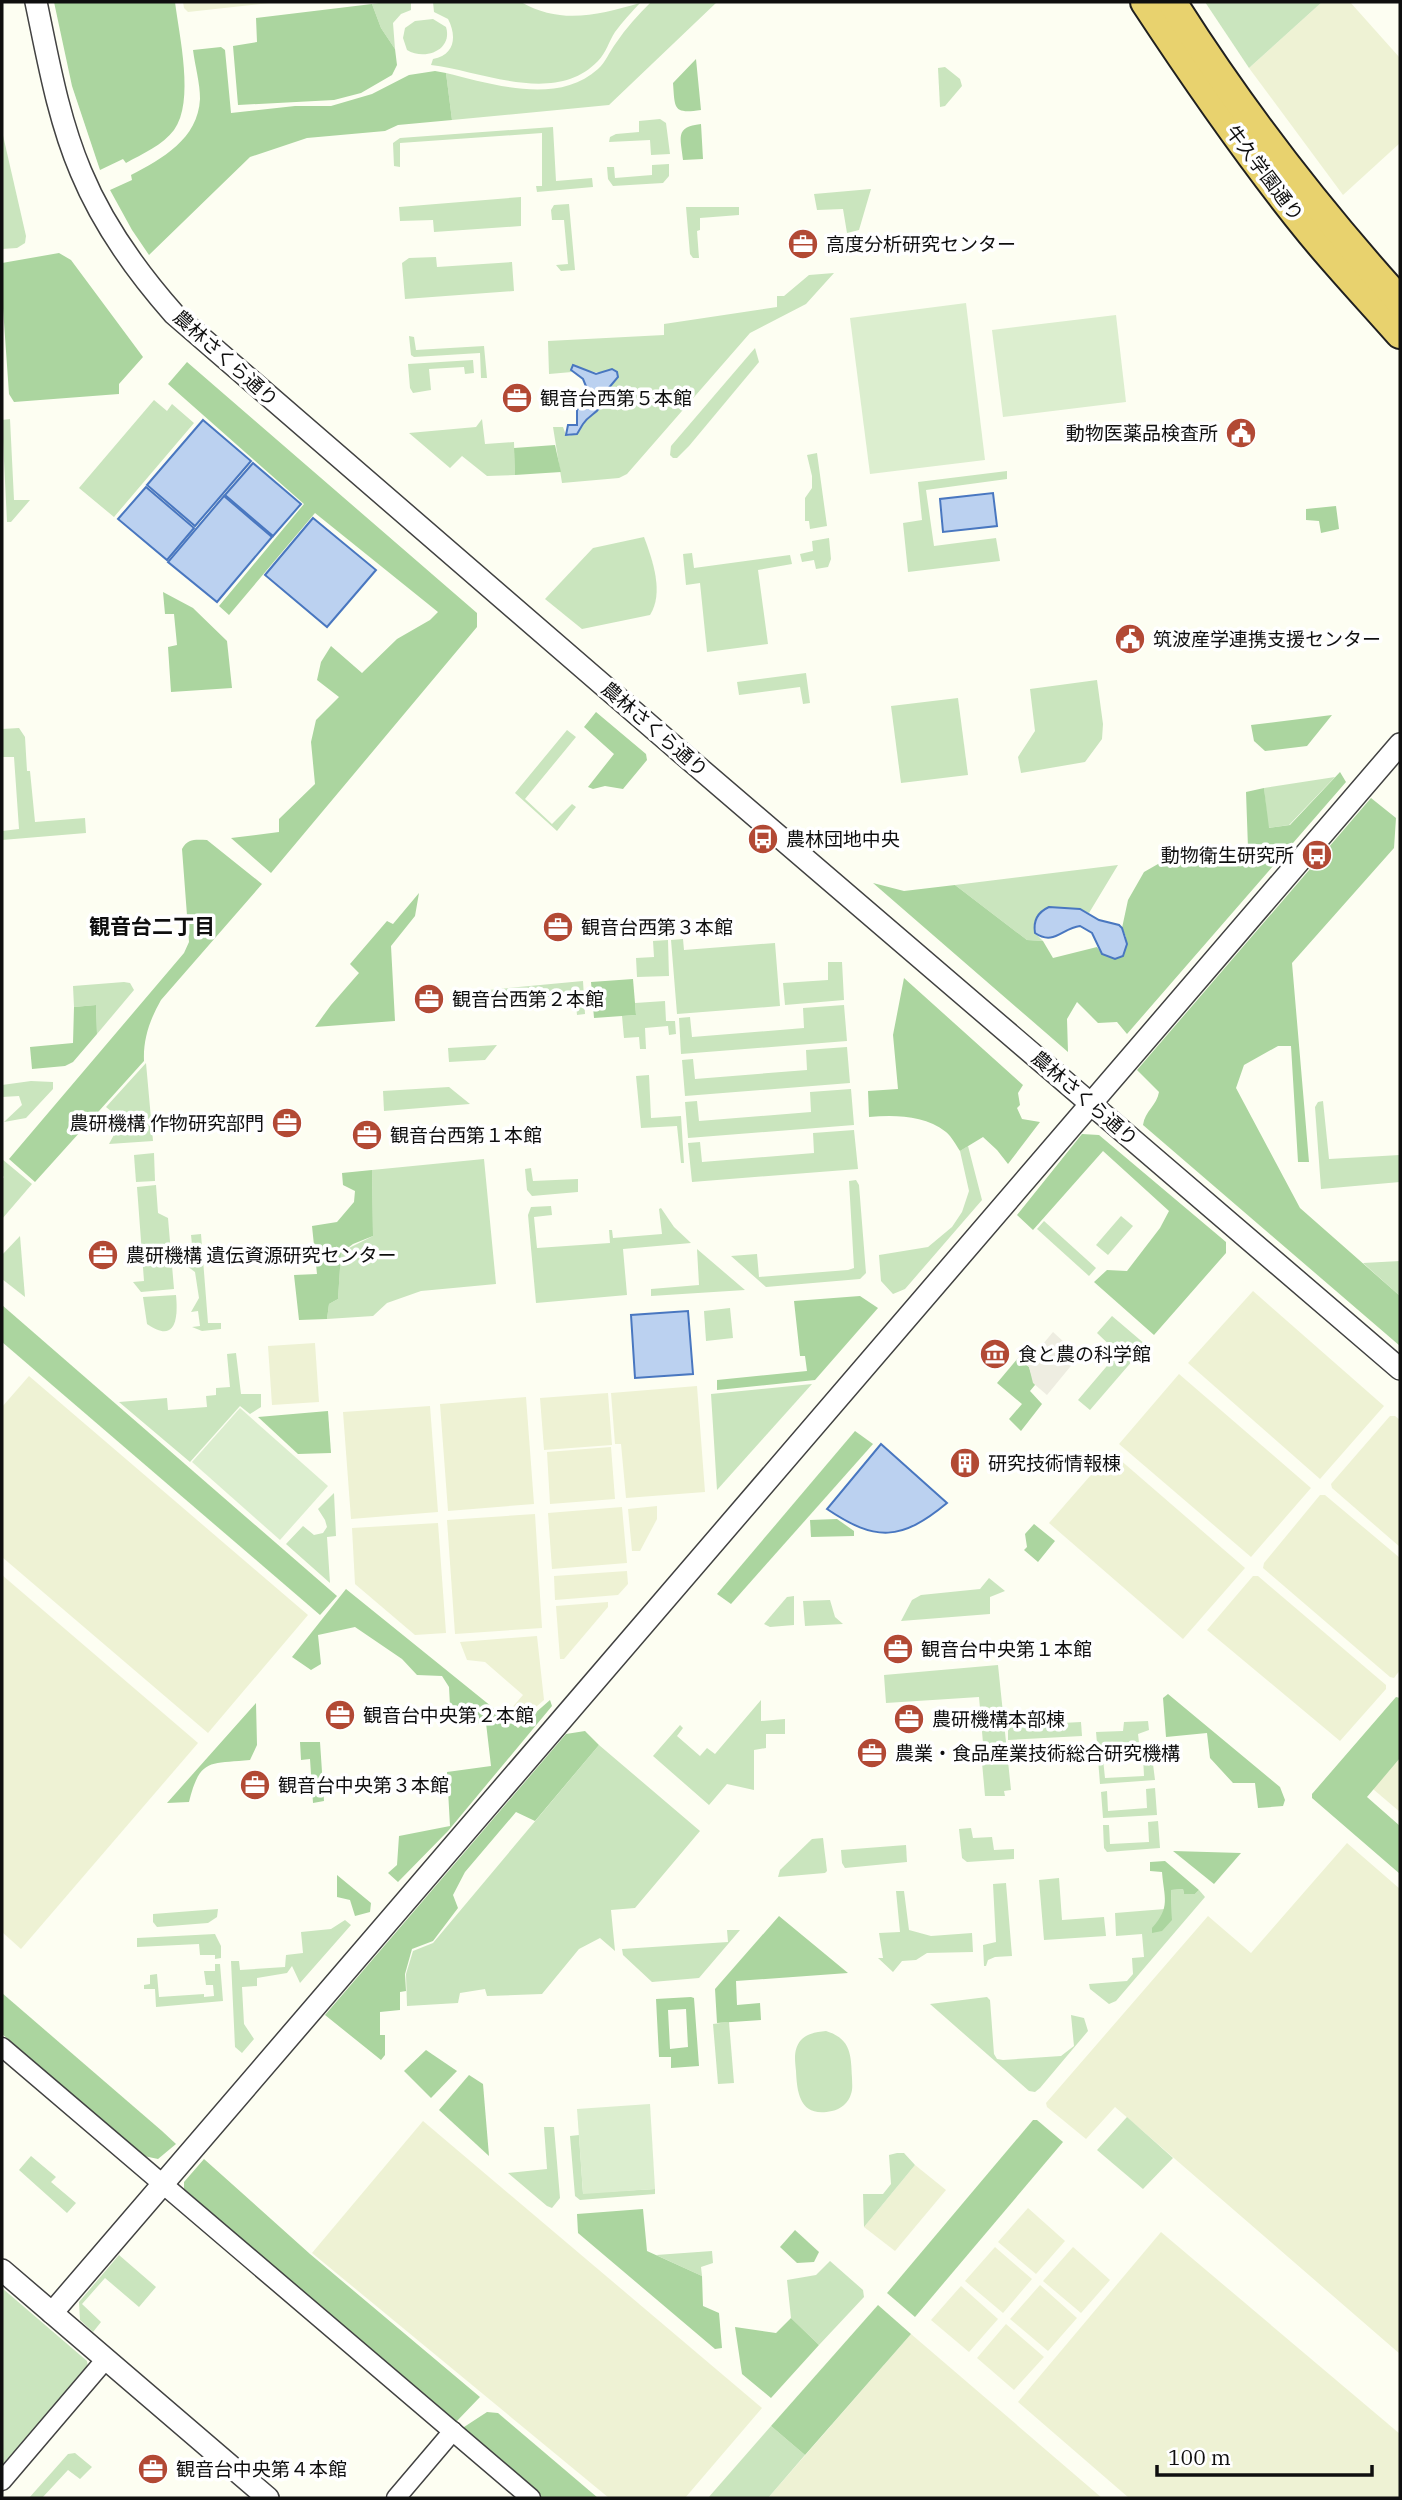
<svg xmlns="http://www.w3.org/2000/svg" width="1402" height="2500" font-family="'IBM Plex Serif','Noto Sans JP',serif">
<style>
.farmland{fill:#eef2d4}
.green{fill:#cae5be}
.forest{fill:#abd59f;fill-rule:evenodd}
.pitch{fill:#dceecf}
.plaza{fill:#eeede1}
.water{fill:#bbd1f0;stroke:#4977c0;stroke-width:2}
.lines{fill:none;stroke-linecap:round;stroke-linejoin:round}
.minor-casing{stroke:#424242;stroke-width:21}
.tertiary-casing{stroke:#424242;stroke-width:24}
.trunk-casing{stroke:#202020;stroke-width:32}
.minor{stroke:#fff;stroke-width:18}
.tertiary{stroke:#fff;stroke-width:21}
.trunk{stroke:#e8d26e;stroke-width:28}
.labels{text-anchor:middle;stroke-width:7;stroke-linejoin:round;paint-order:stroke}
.street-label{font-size:19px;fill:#0f0f0f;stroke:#fff}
.poi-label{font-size:19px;fill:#0f0f0f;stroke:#fff;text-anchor:start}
.neighbourhood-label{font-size:21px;font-weight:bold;fill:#0f0f0f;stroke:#fff}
</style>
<rect width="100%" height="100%" fill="#fdfef2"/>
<g class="farmland">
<polygon points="183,2 278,2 188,12 184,8"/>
<polygon points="1322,2 1350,2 1400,58 1400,143 1343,195 1249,68"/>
<polygon points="1253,1291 1384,1406 1320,1479 1188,1363"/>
<polygon points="315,1343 319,1402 272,1405 268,1346"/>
<polygon points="1179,1374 1311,1488 1251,1557 1119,1444"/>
<polygon points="29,1376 308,1615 208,1733 2,1557 2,1407"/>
<polygon points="697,1386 705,1492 626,1498 621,1444 615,1444 611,1393"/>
<polygon points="608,1393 612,1445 544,1450 540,1398"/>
<polygon points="526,1397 534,1504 448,1511 440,1404"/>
<polygon points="430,1406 438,1512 351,1519 343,1412"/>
<polygon points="1390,1416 1395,1416 1400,1420 1400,1547 1332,1488 1331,1484"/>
<polygon points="611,1447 615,1499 550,1504 547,1452"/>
<polygon points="1111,1452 1245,1568 1183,1639 1049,1523"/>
<polygon points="1320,1495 1325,1495 1400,1558 1400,1670 1394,1678 1390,1677 1263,1568 1264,1563"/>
<polygon points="657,1506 657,1519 640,1551 632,1551 628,1509"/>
<polygon points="622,1507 627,1563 552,1569 548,1513"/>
<polygon points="535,1514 542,1628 455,1634 447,1520"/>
<polygon points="438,1523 446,1633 415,1635 355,1584 352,1528"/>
<polygon points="627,1571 628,1584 618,1595 555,1600 554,1576"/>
<polygon points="2,1575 198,1743 21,1949 2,1932"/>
<polygon points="1253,1576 1258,1576 1386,1685 1386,1689 1340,1741 1207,1630"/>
<polygon points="608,1602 608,1607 564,1659 560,1659 556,1606"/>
<polygon points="537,1636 544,1700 521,1720 509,1711 523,1695 485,1662 467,1660 460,1642"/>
<polygon points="1400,1758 1400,1812 1373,1789"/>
<polygon points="1347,1843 1400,1889 1400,2354 1115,2107 1086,2139 1047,2107 1046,2103 1208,1916 1251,1953"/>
<polygon points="423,2121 762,2408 685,2498 609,2498 312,2253"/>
<polygon points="915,2165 946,2190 895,2251 864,2227"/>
<polygon points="1028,2208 1065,2241 1036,2274 998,2242"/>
<polygon points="1161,2232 1400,2434 1400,2498 1129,2498 1018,2402"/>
<polygon points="995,2247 1032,2279 1003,2313 965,2281"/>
<polygon points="1073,2247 1110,2280 1081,2313 1043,2281"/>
<polygon points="1040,2285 1077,2318 1048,2351 1010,2319"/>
<polygon points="961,2286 998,2319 969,2352 931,2320"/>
<polygon points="1006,2324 1044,2357 1014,2390 977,2358"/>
<polygon points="911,2334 1102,2498 768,2498"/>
</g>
<g class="green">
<polygon points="386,2 411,2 411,10 401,14 393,23 395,49 381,28 372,4"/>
<path d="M433,2H521C561,25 598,15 640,3C631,13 622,22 615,32C609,41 606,53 598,61C555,106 482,71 431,65L433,59C455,55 457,36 448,19L434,12Z"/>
<path d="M651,2H717L609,105L452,120L446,73C492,84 557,106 598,69C606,62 609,52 616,43C626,28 638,15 651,2Z"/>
<polygon points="1205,2 1322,2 1249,68"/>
<path d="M433,19L446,27C453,50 425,61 407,50L403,38L405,28L415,21Z"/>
<polygon points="945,67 960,79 962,86 945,106 940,107 938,68"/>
<polygon points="660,119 666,123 670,154 651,155 650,140 609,142 610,137 616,134 639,132 639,121"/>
<polygon points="553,127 556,181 592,178 593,187 537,192 536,186 542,186 542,133 400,143 400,167 394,166 393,143 400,138"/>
<polygon points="2,131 26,236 25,243 17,248 2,249"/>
<polygon points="669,164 669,176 663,183 613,186 608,179 607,167 614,167 615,178 652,175 652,165"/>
<polygon points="871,189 859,230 847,233 843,209 817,210 814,194"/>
<polygon points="521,197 521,226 434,232 433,220 400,221 399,207"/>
<polygon points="569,204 575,270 561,271 556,265 568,264 564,220 552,220 551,210 554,205"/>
<polygon points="686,207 739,207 739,215 700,218 700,230 697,231 699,258 693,258 690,254"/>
<polygon points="436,257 437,267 512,262 514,291 405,299 402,263 409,258"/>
<path d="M834,273L806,304L750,333L627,474L619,478L562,483L553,427H563L566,435L569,436L580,431L583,424L596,412L602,405V396L618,377V374C601,371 591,375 575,365L571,370L572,372L549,374L548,341L664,335V324L777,307V296H784L809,275Z"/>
<polygon points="409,336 414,337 416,350 484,346 487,378 481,378 480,353 414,357 411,355"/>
<polygon points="755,348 759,362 689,446 677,458 673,458 670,455 671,446"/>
<polygon points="473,360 474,373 465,374 464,367 429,369 431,390 413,393 410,388 408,364"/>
<polygon points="154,400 167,411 172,404 194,423 114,517 79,488"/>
<polygon points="10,419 14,500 30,500 11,522 7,522 2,420"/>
<polygon points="482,419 485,444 514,442 515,475 487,476 462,456 450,468 409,433 476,427"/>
<polygon points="817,453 827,526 810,529 809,521 805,521 805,498 812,488 812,476 807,455"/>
<polygon points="1007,471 1007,479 926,490 934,546 996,538 1000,561 908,572 903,523 922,520 918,482"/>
<path d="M644,537C653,561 664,593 650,615L582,629L545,599L593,548Z"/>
<polygon points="829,538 831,559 828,567 816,569 814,560 802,562 800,554 813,551 812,541"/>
<polygon points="692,553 694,568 790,555 792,564 758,570 768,644 707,652 700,583 686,585 683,554"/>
<polygon points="806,673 810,703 803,704 800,687 739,695 737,682"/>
<polygon points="1097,680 1103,724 1102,739 1085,762 1021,773 1018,757 1035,731 1030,689"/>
<polygon points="958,698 968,775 901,783 891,706"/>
<polygon points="19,728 25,737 27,771 30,771 35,822 85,818 86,833 2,840 2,831 19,829 14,757 2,757 2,729"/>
<polygon points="567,730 576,737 525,799 552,824 572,804 576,807 557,831 515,793"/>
<polygon points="1335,777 1289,825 1268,828 1264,788"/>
<polygon points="1118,865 1089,913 1080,909 1035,933 1043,941 1027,940 955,885"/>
<polygon points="683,939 684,950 775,943 780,1006 677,1014 671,940"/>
<polygon points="668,940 669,976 637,977 636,958 654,957 653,941"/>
<polygon points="828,962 842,962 844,1000 785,1005 783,983 828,980"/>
<polygon points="583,981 585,1014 577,1015 575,995 457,1004 456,993"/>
<polygon points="124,982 130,983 134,990 97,1034 96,1005 74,1007 73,986"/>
<polygon points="665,1001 666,1021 675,1021 676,1034 669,1035 668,1026 645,1028 646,1049 640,1049 639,1037 624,1038 622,1016 636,1015 635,1003"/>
<polygon points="844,1005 847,1041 681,1054 679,1018 690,1017 692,1037 804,1028 803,1008"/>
<polygon points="497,1045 485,1060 449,1062 448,1048"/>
<polygon points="847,1047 850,1083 685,1096 682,1060 693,1059 695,1079 807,1070 806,1050"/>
<polygon points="146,1063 153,1141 109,1144 122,1120 106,1107"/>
<polygon points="649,1075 651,1118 681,1116 684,1163 681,1163 677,1126 641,1128 636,1076"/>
<polygon points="31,1081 53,1082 53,1089 26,1118 4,1122 22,1105 19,1096 2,1097 2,1085"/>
<polygon points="449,1087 470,1104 384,1111 383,1091"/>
<polygon points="851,1089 854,1125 688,1138 685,1102 697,1101 699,1121 811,1112 810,1092"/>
<polygon points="1323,1101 1329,1159 1400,1155 1400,1182 1321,1189 1315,1107 1318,1102"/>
<polygon points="854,1130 858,1169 692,1182 688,1143 700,1142 702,1162 814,1153 813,1133"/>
<polygon points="968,1146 982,1200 905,1289 893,1294 881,1281 879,1255 928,1247 952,1227 962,1212 969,1191 960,1151"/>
<polygon points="154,1153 155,1181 136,1182 134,1155"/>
<polygon points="2,1159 32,1184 2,1219 2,1180 4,1177 2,1175"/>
<polygon points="484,1159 496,1284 421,1291 387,1303 373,1316 327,1319 329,1304 338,1299 341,1252 373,1236 372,1170"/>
<polygon points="531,1168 533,1181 578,1179 578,1192 532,1196 527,1190 525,1169"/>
<polygon points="856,1180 859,1185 866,1273 860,1279 766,1287 731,1256 757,1254 759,1277 848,1270 854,1268 849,1181"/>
<polygon points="156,1185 158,1213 168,1218 174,1289 141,1292 133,1282 144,1281 137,1187"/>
<polygon points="551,1206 552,1215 534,1217 537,1248 610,1243 609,1230 612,1230 613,1238 662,1234 659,1209 661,1208 674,1227 691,1243 623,1249 627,1295 536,1303 528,1215 531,1207"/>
<polygon points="1121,1216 1133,1226 1108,1255 1096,1245"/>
<polygon points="1044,1221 1096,1268 1089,1276 1037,1229"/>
<polygon points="201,1234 208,1323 221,1323 221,1329 202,1331 192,1327 200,1326 198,1311 191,1312 199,1298 195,1272 187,1266 194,1264 191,1235"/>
<polygon points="20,1236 25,1297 2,1279 2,1255"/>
<polygon points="697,1249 745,1290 651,1296 651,1289 699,1285"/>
<polygon points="1400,1261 1400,1296 1363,1263"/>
<path d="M176,1295C178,1316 177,1345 147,1324L143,1297Z"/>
<polygon points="730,1308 733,1338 706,1341 704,1311"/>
<polygon points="1112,1316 1146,1345 1090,1410 1078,1400 1118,1353 1097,1333"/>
<polygon points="236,1353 241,1394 261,1394 261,1407 250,1414 240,1406 190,1462 119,1402 167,1398 168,1410 207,1407 206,1396 216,1395 216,1388 230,1387 227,1354"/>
<polygon points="812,1384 717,1490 711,1394"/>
<polygon points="334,1493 336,1536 327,1537 330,1583 286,1544 303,1526 314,1535 323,1533 327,1527 325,1520 318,1509"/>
<polygon points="989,1578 1005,1591 990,1597 990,1614 901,1621 912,1600 921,1595 980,1589"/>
<polygon points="794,1596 794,1625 770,1627 764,1624 787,1597"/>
<polygon points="830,1600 835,1617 843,1624 805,1626 803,1601"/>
<polygon points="998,1665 1011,1790 1004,1791 1005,1796 985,1796 981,1751 975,1750 975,1745 983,1743 979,1697 886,1703 884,1675"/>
<polygon points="761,1700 761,1721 785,1719 785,1734 766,1734 766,1748 754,1750 754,1790 727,1784 709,1805 653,1756 680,1725 683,1728 677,1736 700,1756 707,1748 715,1754"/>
<polygon points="1148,1721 1149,1730 1138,1734 1140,1751 1098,1754 1096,1732 1123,1731 1124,1722"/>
<polygon points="1081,1722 1082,1736 1008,1740 1008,1726"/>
<polygon points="599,1745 700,1831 635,1908 611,1910 615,1951 600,1938 579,1949 542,1994 487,1996 485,1989 460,1993 458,2003 407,2006 406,1974 413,1951 433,1943"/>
<polygon points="1143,1756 1152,1756 1155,1780 1100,1784 1098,1759 1103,1759 1105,1778 1144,1776"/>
<polygon points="1155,1788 1157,1815 1103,1818 1101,1792 1107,1791 1108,1811 1147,1808 1146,1789"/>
<polygon points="1158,1821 1160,1848 1107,1852 1104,1848 1103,1825 1109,1825 1110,1844 1149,1842 1148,1822"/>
<polygon points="971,1828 973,1838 992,1837 994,1850 1014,1849 1014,1859 967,1862 962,1858 959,1829"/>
<polygon points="823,1838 827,1871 825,1873 778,1877 780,1870 812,1839"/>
<polygon points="906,1845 907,1862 845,1868 842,1863 841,1850"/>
<polygon points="1059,1878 1062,1920 1104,1917 1106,1936 1044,1940 1039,1880"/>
<polygon points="1006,1883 1012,1956 995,1957 988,1960 986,1966 984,1966 983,1945 996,1942 993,1884"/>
<polygon points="1183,1889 1184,1894 1195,1894 1199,1890 1205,1897 1116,2001 1109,2004 1090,1989 1089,1984 1127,1981 1133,1974 1132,1958 1144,1957 1142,1934 1116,1936 1115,1913 1165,1909 1163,1916 1172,1920 1171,1890"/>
<polygon points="896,1891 904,1891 909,1930 931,1936 972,1933 973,1952 927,1953 916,1960 902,1961 893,1972 878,1958 883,1958 879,1933 900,1932"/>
<polygon points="218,1909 217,1917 208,1923 157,1927 153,1922 153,1914"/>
<polygon points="345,1920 351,1925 300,1983 292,1966 287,1973 257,1978 257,1986 242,1987 244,2024 254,2039 242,2053 235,2047 231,1961 239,1961 240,1970 285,1967 286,1955 303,1953 301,1932 331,1929"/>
<polygon points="727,1930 740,1930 699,1978 652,1982 623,1955 622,1949 728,1942"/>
<polygon points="215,1934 221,1946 221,1958 215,1959 215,1955 200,1955 199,1944 137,1947 137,1938"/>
<polygon points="215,1964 220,1964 223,2001 156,2007 155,1989 144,1989 144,1985 150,1984 150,1975 157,1974 159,1997 204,1994 204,1997 214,1996 213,1985 206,1985 204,1971 215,1971"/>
<polygon points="987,1997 990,2000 994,2054 997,2059 1003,2060 1061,2056 1074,2046 1071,2015 1084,2018 1088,2031 1040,2088 1035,2092 1029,2091 930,2004"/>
<polygon points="729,2022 734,2083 718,2084 713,2024"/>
<path d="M826,2031C851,2039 851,2054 852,2078C852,2083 853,2089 851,2094C849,2102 840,2110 832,2111C801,2118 797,2095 796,2071C795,2061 793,2049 801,2040C808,2033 817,2032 826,2031Z"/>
<polygon points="1127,2117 1173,2158 1143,2189 1097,2150"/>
<polygon points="544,2127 554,2127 560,2198 552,2208 547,2206 508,2173 547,2169"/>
<polygon points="579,2135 583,2193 655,2189 655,2194 580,2200 575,2196 570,2136"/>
<polygon points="897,2153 904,2153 915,2165 864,2227 863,2194 883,2194 891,2184 889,2155"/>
<polygon points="31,2156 56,2177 51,2182 76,2203 67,2213 19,2170"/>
<polygon points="712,2251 713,2263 701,2267 702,2276 656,2255"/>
<polygon points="119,2255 156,2287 139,2307 105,2278 82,2304 101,2322 93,2332 80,2320 79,2302"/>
<polygon points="830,2261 863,2290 864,2297 819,2345 791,2318 787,2280 816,2275"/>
<polygon points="2,2288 87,2361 88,2368 2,2470"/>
<polygon points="771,2426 805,2455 768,2498 708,2498"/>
<polygon points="75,2453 92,2467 80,2479 68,2470 42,2498 29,2498 68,2454"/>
</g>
<g class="forest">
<path d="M54,2H175C179,35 195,102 174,130C163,145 142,154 126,163L123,159L100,170L72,86Z"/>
<polygon points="372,4 381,28 395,49 397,65 392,75 361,93 334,100 238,105 233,46 257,42 256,18"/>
<path d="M221,47L225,50L231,113L295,106H331L372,94L409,75L435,71L446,73L452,120L398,125L385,131L307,138L250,157L149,255L132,230L110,190L132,180L131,175C162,159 198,139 200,99C200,83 195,66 193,50Z"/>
<path d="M696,59L701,110C673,114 675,109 673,83Z"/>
<path d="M701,124L703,159L683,160C681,138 674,127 701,124Z"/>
<polygon points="59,253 71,260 143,357 119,384 119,394 14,402 9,394 2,294 2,263"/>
<polygon points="187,362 477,613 477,627 271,873 231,838 279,832 279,819 315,784 311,742 316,720 339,697 317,680 321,662 331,646 362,673 397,639 430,620 438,612 315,513 229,615 219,606 304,504 168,384"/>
<polygon points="555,445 561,472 515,475 514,448"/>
<polygon points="1336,506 1339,529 1321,533 1319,521 1306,520 1306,509"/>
<polygon points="163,592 193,608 227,641 232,688 171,692 168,647 177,645 174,614 165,614"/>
<polygon points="596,712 646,754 647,760 623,789 605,786 593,789 588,787 614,754 584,727"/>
<polygon points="1332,715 1307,746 1265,751 1254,741 1251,725"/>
<polygon points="1340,772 1346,782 1127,1034 1117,1022 1098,1023 1077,1002 1067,1019 1068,1052 873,883 904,891 955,885 1027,940 1043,941 1053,958 1097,947 1102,954 1126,937 1122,928 1128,900 1144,872 1165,860 1248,848 1246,792 1264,788 1269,828 1290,825"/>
<path d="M1371,798L1396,818L1394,848L1292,963L1309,1162H1298L1291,1046H1278L1244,1065L1236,1088L1300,1208L1400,1296V1346L1143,1125C1145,1111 1157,1105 1159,1092L1137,1070Z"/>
<path d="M207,840L262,884L161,1000C150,1019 143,1039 144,1061L35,1182L9,1159L184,953L189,942L182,849C188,838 196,840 207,840Z"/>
<polygon points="419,893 415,916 391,946 395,1021 315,1027 331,1005 359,973 350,964 387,921 393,924"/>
<path d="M904,978L1023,1085L1018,1093L1020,1105L1017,1108L1022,1119L1040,1122L1008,1164L997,1150L983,1137L960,1151C956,1145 952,1137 946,1132C924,1115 895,1115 869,1117L868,1091L898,1089L893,1035Z"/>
<polygon points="633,979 636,1015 594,1018 591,982"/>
<polygon points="96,1005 97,1034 73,1062 65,1066 32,1069 30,1047 73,1043 74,1007"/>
<polygon points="1082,1134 1099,1135 1226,1242 1226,1253 1154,1335 1094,1282 1107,1270 1127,1271 1160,1228 1169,1211 1103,1151 1033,1230 1017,1215"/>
<polygon points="372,1170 373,1236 353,1244 341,1253 338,1299 329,1304 327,1319 299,1320 294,1275 317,1274 312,1226 337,1222 354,1202 355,1191 343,1185 342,1173"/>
<polygon points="860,1296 878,1308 815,1380 717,1390 717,1380 807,1371 805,1356 800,1356 794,1301"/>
<polygon points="2,1305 337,1596 320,1615 2,1342"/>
<polygon points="1018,1358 1029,1367 1035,1385 1030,1391 1042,1404 1021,1431 1009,1419 1022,1404 997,1383"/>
<polygon points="328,1411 331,1453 298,1454 258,1417"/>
<polygon points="855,1431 873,1444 731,1604 717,1594"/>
<polygon points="837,1519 854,1531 854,1536 811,1537 810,1520"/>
<polygon points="1034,1524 1055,1541 1038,1562 1024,1550 1027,1547 1025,1534"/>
<polygon points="346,1589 518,1728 550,1700 552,1706 448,1831 398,1882 388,1873 397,1865 399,1836 450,1826 447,1772 491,1766 486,1723 451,1724 449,1687 442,1676 417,1675 402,1659 355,1627 318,1635 321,1664 311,1670 292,1657"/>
<polygon points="1168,1694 1280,1787 1285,1800 1283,1806 1258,1808 1255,1783 1233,1783 1210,1758 1207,1733 1166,1737 1163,1698"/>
<polygon points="1396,1697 1400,1698 1400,1758 1367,1797 1400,1826 1400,1874 1312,1798 1312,1794"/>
<path d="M256,1703L257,1745L250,1760C209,1764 200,1758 189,1802L167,1803Z"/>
<polygon points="585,1731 599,1745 535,1821 516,1812 465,1872 453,1895 458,1908 433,1941 412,1949 405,1974 406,1991 400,1992 400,2010 380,2012 380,2035 385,2035 385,2055 381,2060 325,2015 566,1734"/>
<polygon points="300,1742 320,1742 324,1801 313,1803 310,1759 301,1760"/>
<polygon points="1173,1851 1241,1853 1214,1884"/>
<path d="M1165,1861L1199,1890L1195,1894H1184L1183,1889L1171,1890L1172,1920L1162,1931L1152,1933V1928C1171,1907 1164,1898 1162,1872L1150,1871V1862Z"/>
<polygon points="337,1875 371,1903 370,1912 355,1916 350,1900 337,1897"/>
<polygon points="779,1916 848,1973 736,1981 737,2005 760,2003 761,2020 717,2023 715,1989"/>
<polygon points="2,1993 162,2131 176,2144 158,2159 144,2156 2,2034"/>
<path d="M691,1997L694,1998L699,2066L671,2068V2057H659L656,1999ZM686,2009L688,2047L670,2049L668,2010Z"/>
<polygon points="426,2050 457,2071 431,2098 404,2071"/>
<polygon points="469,2075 483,2084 489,2156 439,2110"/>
<polygon points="1033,2120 1037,2120 1063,2142 915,2317 887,2293"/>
<polygon points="204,2159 310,2254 480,2397 455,2423 184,2189 184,2182"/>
<polygon points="643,2209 647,2251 702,2276 703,2306 719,2313 722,2348 715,2349 578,2233 577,2214"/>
<polygon points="795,2230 819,2252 814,2262 797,2263 780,2247"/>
<polygon points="878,2305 911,2334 805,2455 771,2426"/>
<polygon points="791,2318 819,2345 771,2398 742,2374 735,2327 776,2333"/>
<polygon points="487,2412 498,2413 598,2498 541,2498 461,2429"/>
</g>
<g class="pitch">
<polygon points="966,303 985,460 870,474 850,318"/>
<polygon points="1116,315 1126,402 1003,417 992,330"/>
<polygon points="240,1408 328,1486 280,1540 192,1462"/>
<polygon points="650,2104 655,2189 583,2194 577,2109"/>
</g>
<polygon class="plaza" points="1053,1332 1079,1356 1047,1395 1033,1383 1029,1367 1018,1358 1026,1349 1036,1357 1040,1353 1038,1350"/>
<g class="water">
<path d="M573,365L596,374L612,369L617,372L618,377L602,396C601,415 592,411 583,424C581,427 579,431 577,434L566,435L568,425H577V410L586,402L590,396L583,379L571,370Z"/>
<polygon points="203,420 251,461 195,526 147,485"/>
<polygon points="253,463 301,504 273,536 225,495"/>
<polygon points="146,487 194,528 167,560 118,519"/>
<polygon points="993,493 997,526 943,532 940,499"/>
<polygon points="224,496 272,537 217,602 168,562"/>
<polygon points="313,518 376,570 327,627 265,575"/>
<path d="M1049,907L1080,909L1099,920L1119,925L1122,928L1127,944L1123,956L1115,959L1102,954L1092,933L1080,926C1062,928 1054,946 1035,933C1033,921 1038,912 1049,907Z"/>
<polygon points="688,1311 693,1374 635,1378 631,1315"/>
<path d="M881,1444L947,1503C901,1541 876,1542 827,1509Z"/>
</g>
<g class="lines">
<g class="minor-casing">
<g id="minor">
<polyline points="2,2047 531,2498"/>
<polyline points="2,2481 106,2359"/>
<polyline points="396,2498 453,2431"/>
</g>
</g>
<g class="tertiary-casing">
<g id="tertiary">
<path d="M36,2C48,59 58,118 81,172C103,225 136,271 174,314L677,749L1400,1369"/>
<polyline points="2,2270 268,2498"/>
<polyline points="52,2313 1400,744"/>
</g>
</g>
<g class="trunk-casing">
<g id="trunk">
<path d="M1145,2C1197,81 1251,159 1311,233C1339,267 1370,300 1400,334"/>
<path d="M1172,2C1239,108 1316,208 1400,301"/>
</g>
</g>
<use href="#minor" class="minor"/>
<use href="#tertiary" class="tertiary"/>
<use href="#trunk" class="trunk"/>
</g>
<defs>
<g id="office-disc" transform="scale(1.575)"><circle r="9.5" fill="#b24934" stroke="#fff"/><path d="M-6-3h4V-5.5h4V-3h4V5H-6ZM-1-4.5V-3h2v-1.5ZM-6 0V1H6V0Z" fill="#fff"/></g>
<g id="civic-disc" transform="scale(1.575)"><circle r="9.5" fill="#b24934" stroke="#fff"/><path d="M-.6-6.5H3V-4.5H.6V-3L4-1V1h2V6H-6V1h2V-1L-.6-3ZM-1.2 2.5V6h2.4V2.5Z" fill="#fff"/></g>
<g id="bus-disc" transform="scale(1.575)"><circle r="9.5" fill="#b24934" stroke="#fff"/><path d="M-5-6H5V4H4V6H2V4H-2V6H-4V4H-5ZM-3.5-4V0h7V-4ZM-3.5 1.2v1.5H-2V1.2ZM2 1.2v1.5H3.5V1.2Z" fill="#fff"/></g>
<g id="museum-disc" transform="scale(1.575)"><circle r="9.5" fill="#b24934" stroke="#fff"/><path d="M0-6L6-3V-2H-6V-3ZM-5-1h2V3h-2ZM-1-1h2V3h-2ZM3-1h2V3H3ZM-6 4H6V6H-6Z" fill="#fff"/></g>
<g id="building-disc" transform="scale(1.575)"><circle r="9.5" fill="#b24934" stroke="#fff"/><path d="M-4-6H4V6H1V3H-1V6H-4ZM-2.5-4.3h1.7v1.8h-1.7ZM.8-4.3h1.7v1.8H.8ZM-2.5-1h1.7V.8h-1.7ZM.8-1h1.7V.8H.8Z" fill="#fff"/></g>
</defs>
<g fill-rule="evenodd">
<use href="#office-disc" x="803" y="244"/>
<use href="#office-disc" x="517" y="398"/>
<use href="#civic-disc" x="1241" y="433"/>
<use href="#civic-disc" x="1130" y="639"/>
<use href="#bus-disc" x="763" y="839"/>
<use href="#bus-disc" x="1317" y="855"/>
<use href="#office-disc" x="558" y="927"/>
<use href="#office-disc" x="429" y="999"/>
<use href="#office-disc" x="287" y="1123"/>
<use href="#office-disc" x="367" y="1135"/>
<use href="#office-disc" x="103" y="1255"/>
<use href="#museum-disc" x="995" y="1354"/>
<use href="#building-disc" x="965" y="1463"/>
<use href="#office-disc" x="898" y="1649"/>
<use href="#office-disc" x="340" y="1715"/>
<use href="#office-disc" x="909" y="1719"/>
<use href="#office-disc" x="872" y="1753"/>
<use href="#office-disc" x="255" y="1785"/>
<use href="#office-disc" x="153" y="2469"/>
</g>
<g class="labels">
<g class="street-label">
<text transform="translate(1265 173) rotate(53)" y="7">牛久学園通り</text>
<text transform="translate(226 358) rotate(42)" y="7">農林さくら通り</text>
<text transform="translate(655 729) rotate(41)" y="7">農林さくら通り</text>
<text transform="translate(1085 1098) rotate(41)" y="7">農林さくら通り</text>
</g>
<g class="poi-label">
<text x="826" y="251">高度分析研究センター</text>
<text x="540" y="405">観音台西第５本館</text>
<text x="1218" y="440" text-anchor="end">動物医薬品検査所</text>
<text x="1153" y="646">筑波産学連携支援センター</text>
<text x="786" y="846">農林団地中央</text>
<text x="1294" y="862" text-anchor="end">動物衛生研究所</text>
<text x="581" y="934">観音台西第３本館</text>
<text x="452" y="1006">観音台西第２本館</text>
<text x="264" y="1130" text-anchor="end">農研機構 作物研究部門</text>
<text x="390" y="1142">観音台西第１本館</text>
<text x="126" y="1262">農研機構 遺伝資源研究センター</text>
<text x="1018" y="1361">食と農の科学館</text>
<text x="988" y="1470">研究技術情報棟</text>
<text x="921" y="1656">観音台中央第１本館</text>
<text x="363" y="1722">観音台中央第２本館</text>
<text x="932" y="1726">農研機構本部棟</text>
<text x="895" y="1760">農業・食品産業技術総合研究機構</text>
<text x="278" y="1792">観音台中央第３本館</text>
<text x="176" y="2476">観音台中央第４本館</text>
</g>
<g class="neighbourhood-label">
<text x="152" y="934">観音台二丁目</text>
</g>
</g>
<rect width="1402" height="2500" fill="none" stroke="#0f0f0f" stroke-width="7"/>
<path d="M1157 2465v10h215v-10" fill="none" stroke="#0f0f0f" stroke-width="3.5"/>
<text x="1168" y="2465" font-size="21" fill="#0f0f0f" stroke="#ffffff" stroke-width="5" paint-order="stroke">100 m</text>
</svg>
